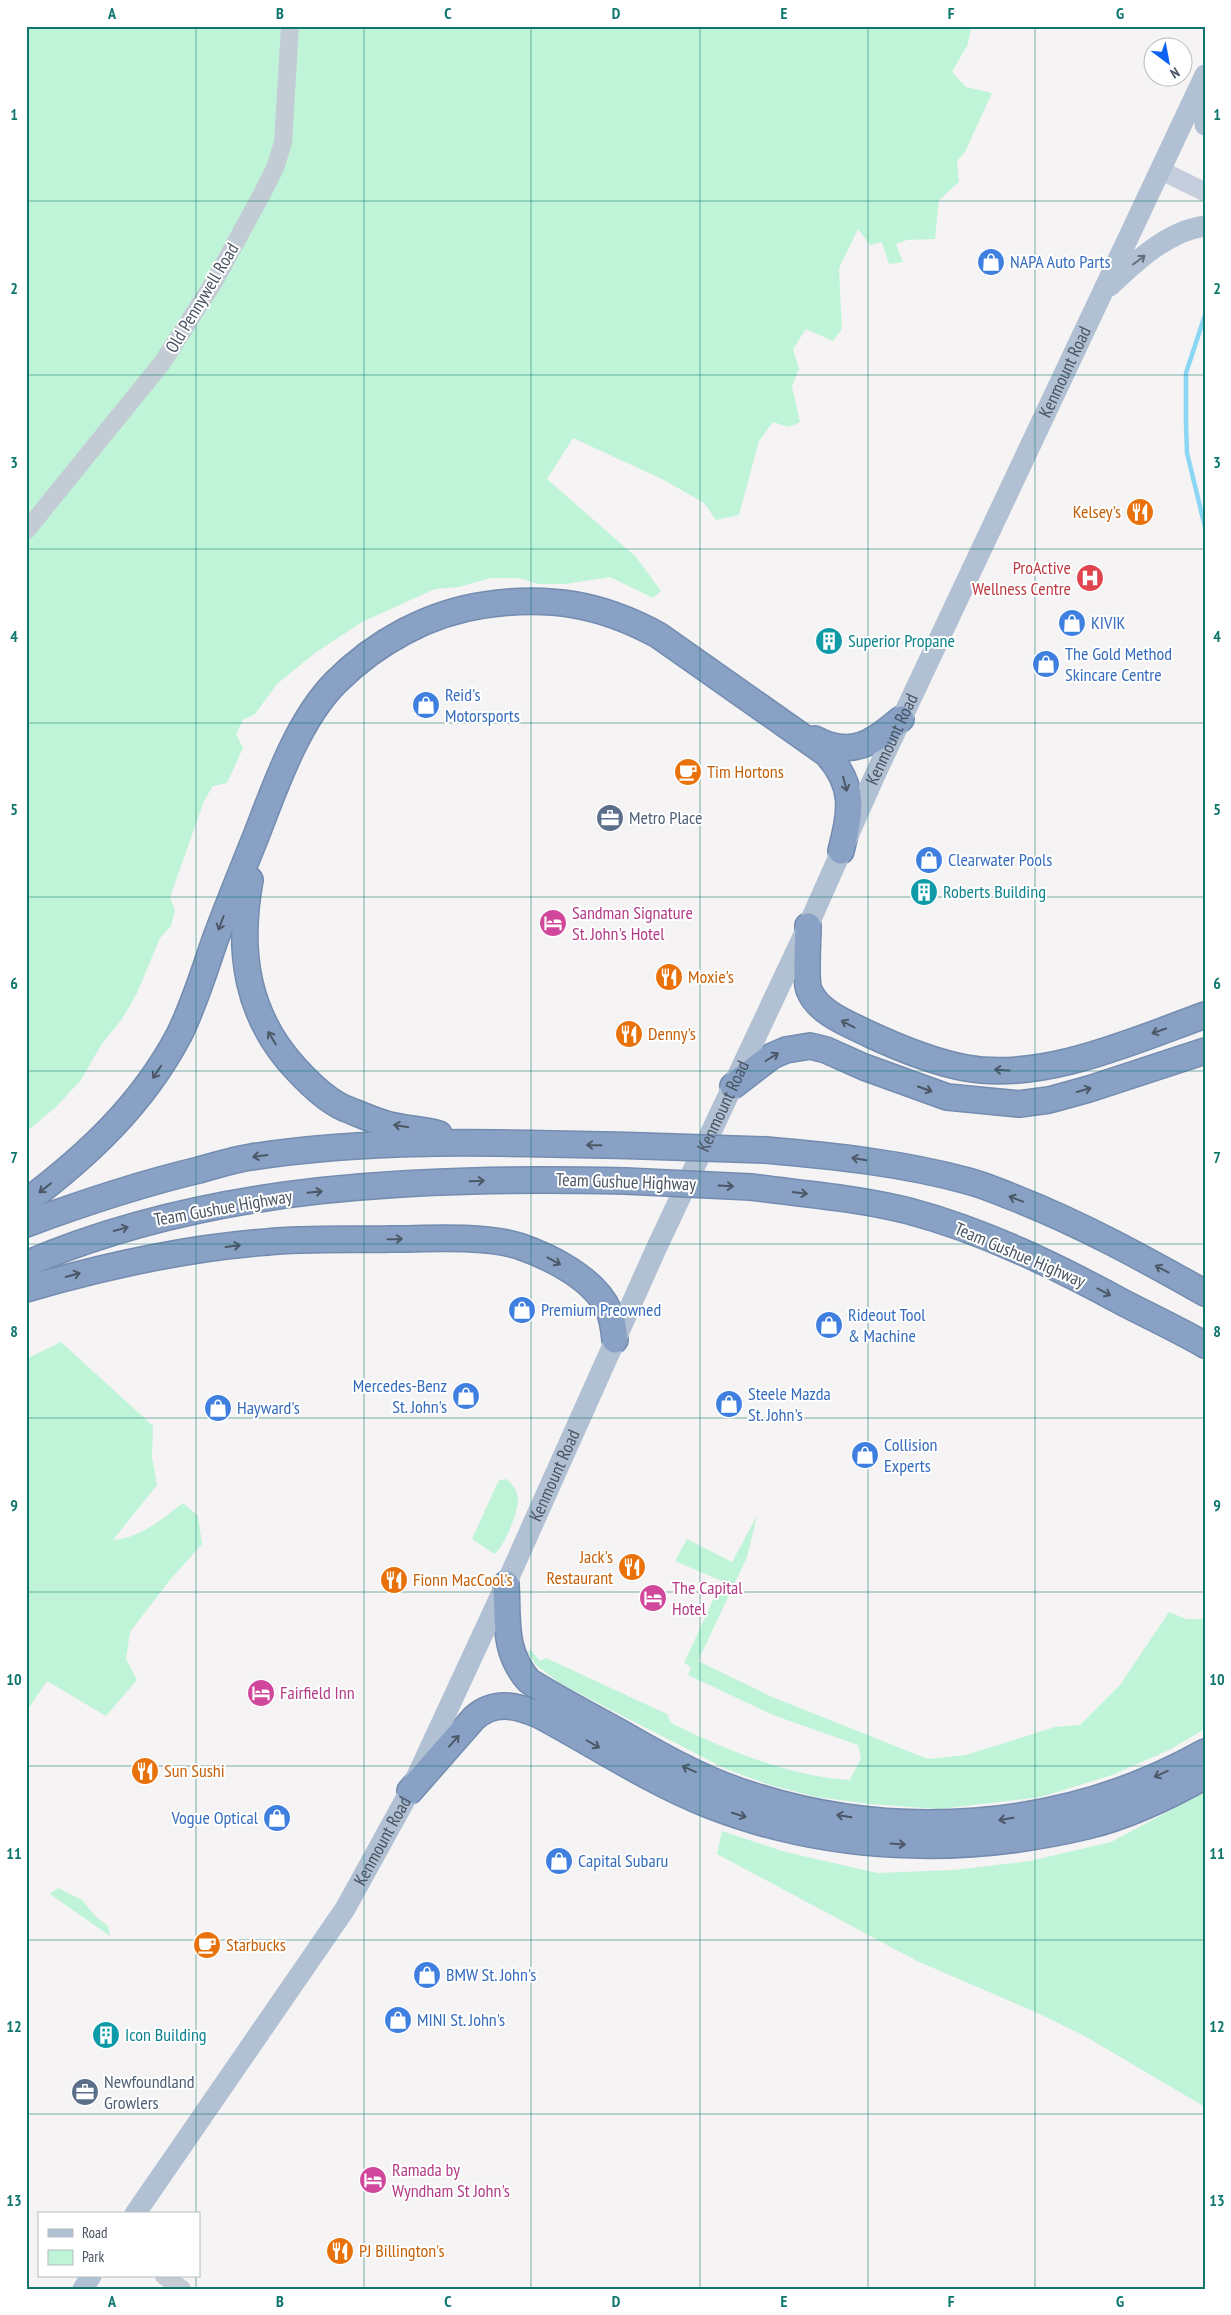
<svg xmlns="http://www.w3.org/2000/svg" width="1231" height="2315" font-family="'PT Sans Narrow',sans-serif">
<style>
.green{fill:#c0f4d8}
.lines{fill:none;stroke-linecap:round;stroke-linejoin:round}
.stream{stroke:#8ad6f3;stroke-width:4.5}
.motorway-casing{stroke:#738cb0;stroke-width:28}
.tertiary{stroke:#c3ccd5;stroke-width:18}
.secondary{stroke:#c5cedc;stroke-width:19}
.primary{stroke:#b1c0d3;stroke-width:21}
.motorway{stroke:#88a1c4;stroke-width:25}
.motorway-bridge-casing{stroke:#738cb0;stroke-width:28;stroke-linecap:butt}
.motorway-bridge{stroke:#88a1c4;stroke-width:25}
.oneway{stroke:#636f7e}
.oneway2{stroke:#4c5867}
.grid{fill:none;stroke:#0f766e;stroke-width:1;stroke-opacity:0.55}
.labels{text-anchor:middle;stroke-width:4;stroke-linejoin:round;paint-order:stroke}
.shop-label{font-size:18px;fill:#366cbe;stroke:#fff;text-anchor:start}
.street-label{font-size:18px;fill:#495462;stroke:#fff}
.food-label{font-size:18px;fill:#c56008;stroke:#fff;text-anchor:start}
.health-label{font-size:18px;fill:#be3a42;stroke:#fff;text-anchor:end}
.culture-label{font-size:18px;fill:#0d838f;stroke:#fff;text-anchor:start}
.service-label{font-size:18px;fill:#4e5e75;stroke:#fff;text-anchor:start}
.hotel-label{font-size:18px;fill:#b23c85;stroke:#fff;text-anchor:start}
.neatline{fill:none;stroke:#0f766e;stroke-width:2}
.grid-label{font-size:16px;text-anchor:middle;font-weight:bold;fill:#0f766e}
</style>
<rect width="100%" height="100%" fill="#f5f3f3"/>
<g class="green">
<polygon points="26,26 971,26 968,44 952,72 966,87 992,93 965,152 957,161 959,182 939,200 935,239 907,240 896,244 903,262 889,264 882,242 870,245 858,229 839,268 842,329 833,341 806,329 793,349 799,369 792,386 800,422 789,427 773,422 759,441 739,515 716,520 704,503 664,480 573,438 547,479 636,557 661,591 653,598 610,577 565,584 538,584 519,578 491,578 459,587 435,589 362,622 315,653 277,684 255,714 243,720 236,734 243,748 227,783 213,786 204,801 170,897 175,911 171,926 160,938 137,993 122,1019 101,1045 81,1080 56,1107 26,1132"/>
<path d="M61,1342L153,1426L152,1457L157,1485L113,1540C140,1538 161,1520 183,1503L198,1516L202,1544L169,1581L130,1632L126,1659L137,1680L106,1716L47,1681L26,1712V1359Z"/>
<path d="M506,1479C512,1484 518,1490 518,1499C519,1510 504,1548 494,1554L472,1539L497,1484L500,1480Z"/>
<path d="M757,1516L747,1557L698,1661L772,1697L928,1759L966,1755L1055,1727L1080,1725L1120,1685L1169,1612L1186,1619H1205V1729L1169,1750L1112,1775L1041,1797L939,1809L870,1804L817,1797L770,1785L726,1769L561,1684L536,1665L527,1652L531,1650L540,1661L546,1658L667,1714L671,1723C726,1750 789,1776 850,1780L861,1758L858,1745L773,1715L688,1675L691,1667L684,1663L722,1581L675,1561L687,1539L732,1562Z"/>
<polygon points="1205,1792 1205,2107 1083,2035 1033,2011 917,1961 717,1854 722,1831 782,1851 877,1873 953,1870 1030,1861 1111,1842"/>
<polygon points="58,1888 82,1900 96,1917 108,1926 110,1936 50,1894"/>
</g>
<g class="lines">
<polyline class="stream" points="1205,315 1186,373 1186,424 1187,453 1205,527"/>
<g class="motorway-casing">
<g id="motorway">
<path d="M815,739C852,759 873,742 901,719"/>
<path d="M250,880C237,951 246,1016 297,1070C310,1084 326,1100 344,1108C357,1113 370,1119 383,1123C401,1129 421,1129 439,1134"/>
<path d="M808,926C808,940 805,979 809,990C818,1013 849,1024 869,1034C899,1048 933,1062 966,1068C1043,1082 1133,1041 1205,1015"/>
<polyline points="733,1086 772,1056 786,1050 810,1046 826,1050 864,1067 947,1097 1019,1104 1049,1100 1089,1089 1205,1051"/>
<path d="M766,1150C834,1156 902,1163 968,1181C984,1185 999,1192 1015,1198C1081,1224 1143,1258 1205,1293"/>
<path d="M751,1187C804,1194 857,1198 909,1211C984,1231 1056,1266 1124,1303C1151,1317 1179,1330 1205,1345"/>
<path d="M26,1202C88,1155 142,1105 179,1035C194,1005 204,972 215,940C228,905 242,871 256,836C275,787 298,720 336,682C376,642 429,613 484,605C548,595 601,604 658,635L827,754C856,787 851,811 841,851"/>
<path d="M26,1224C83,1203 140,1184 199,1170C216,1165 233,1160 251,1157C379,1137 513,1143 643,1146"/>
<path d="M26,1264C215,1183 423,1177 625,1181"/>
<path d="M26,1289C105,1266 185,1248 267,1242C308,1238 350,1240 391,1239C428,1239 484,1235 519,1246C551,1257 595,1279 609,1311C613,1320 614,1331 615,1340"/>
<path d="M506,1584C508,1621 503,1652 529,1681C559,1700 591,1716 621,1733C658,1754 696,1776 736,1790C890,1844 1063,1832 1205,1752"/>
<path d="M410,1791L474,1718C494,1700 516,1705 539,1715C595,1745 649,1781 709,1805C829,1852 962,1856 1087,1826C1128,1816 1168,1797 1205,1776"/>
</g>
</g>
<g class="tertiary">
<polyline points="26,531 162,363 214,282 263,192 275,168 283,143 290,26"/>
<polyline points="164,2276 182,2289"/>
</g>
<polyline class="secondary" points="1160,170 1205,192"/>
<g class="primary">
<polyline points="1204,86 1205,125"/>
<path d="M1110,286C1136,261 1168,231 1205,226"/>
<path id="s1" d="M135,2214L345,1909L410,1791L506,1584L656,1249L808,926L875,775L1205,75"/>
<polyline points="83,2289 91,2276"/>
</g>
<use href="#motorway" class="motorway"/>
<g class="motorway-bridge-casing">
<g id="motorway-bridge">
<polyline points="643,1146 766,1150"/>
<polyline points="625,1181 751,1187"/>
</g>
</g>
<use href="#motorway-bridge" class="motorway-bridge"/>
</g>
<defs><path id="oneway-shaft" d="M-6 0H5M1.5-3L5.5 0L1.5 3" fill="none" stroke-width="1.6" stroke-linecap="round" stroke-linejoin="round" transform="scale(1.25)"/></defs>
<use class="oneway" href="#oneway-shaft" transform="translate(1139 260) rotate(-37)"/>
<g class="oneway2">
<use href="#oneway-shaft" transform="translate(845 784) rotate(75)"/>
<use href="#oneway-shaft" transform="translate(221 923) rotate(111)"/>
<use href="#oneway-shaft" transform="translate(848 1024) rotate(-152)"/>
<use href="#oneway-shaft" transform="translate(1159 1031) rotate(161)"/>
<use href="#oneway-shaft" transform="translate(272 1038) rotate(-121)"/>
<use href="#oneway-shaft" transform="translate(772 1057) rotate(-32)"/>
<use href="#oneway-shaft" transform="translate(1002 1070) rotate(-177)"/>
<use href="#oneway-shaft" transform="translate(157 1072) rotate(124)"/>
<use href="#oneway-shaft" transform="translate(925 1089) rotate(19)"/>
<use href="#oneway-shaft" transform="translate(1084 1090) rotate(-16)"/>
<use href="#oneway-shaft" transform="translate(401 1126) rotate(-170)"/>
<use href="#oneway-shaft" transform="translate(594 1145) rotate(-179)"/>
<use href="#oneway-shaft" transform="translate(260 1156) rotate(172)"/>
<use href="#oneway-shaft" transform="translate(859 1159) rotate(-171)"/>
<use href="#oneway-shaft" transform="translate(477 1181) rotate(-2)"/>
<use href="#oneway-shaft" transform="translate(726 1186) rotate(3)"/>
<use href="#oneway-shaft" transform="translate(45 1188) rotate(142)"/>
<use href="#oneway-shaft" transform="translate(315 1192) rotate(-6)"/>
<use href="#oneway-shaft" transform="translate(800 1193) rotate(7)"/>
<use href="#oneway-shaft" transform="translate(1016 1199) rotate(-159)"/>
<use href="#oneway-shaft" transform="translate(121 1229) rotate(-15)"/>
<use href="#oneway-shaft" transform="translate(395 1239) rotate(-1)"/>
<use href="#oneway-shaft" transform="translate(233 1246) rotate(-7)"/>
<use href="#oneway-shaft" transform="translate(554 1261) rotate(29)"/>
<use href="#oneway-shaft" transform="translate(1162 1269) rotate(-152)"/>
<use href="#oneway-shaft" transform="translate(73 1275) rotate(-16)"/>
<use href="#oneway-shaft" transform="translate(1104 1292) rotate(28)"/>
<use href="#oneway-shaft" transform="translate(454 1741) rotate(-48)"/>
<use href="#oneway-shaft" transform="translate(593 1744) rotate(30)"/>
<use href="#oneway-shaft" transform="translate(689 1769) rotate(-156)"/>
<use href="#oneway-shaft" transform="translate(1161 1774) rotate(156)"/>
<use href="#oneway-shaft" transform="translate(739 1815) rotate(17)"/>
<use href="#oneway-shaft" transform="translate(844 1816) rotate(-170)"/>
<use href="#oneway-shaft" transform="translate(1006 1819) rotate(171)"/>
<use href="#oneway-shaft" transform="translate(898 1844) rotate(4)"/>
</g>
<path class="grid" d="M196,26V2214M364,26V2289M531,26V2289M700,26V2289M868,26V2289M1035,26V2289M26,201H1205M26,375H1205M26,549H1205M26,723H1205M26,897H1205M26,1071H1205M26,1244H1205M26,1418H1205M26,1592H1205M26,1766H1205M26,1940H1205M26,2114H1205M196,2276V2289"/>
<defs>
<g id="shop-disc" transform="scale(1.4375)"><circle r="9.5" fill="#3f7fe0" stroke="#fff"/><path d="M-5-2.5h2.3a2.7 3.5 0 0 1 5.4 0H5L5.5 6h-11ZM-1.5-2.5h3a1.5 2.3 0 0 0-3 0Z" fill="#fff"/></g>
<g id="restaurant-disc" transform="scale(1.4375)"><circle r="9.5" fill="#e8710a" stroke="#fff"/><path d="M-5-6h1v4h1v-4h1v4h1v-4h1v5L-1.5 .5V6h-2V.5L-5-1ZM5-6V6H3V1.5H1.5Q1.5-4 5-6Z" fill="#fff"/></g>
<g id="hospital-disc" transform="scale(1.4375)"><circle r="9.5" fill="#e0444e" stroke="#fff"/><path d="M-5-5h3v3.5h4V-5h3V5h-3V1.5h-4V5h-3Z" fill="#fff"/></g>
<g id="building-disc" transform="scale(1.4375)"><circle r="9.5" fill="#0f9aa8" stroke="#fff"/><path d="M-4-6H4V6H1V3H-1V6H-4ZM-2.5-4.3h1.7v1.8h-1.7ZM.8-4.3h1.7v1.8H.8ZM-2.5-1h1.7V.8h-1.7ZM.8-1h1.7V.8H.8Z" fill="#fff"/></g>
<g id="cafe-disc" transform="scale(1.4375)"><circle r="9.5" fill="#e8710a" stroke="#fff"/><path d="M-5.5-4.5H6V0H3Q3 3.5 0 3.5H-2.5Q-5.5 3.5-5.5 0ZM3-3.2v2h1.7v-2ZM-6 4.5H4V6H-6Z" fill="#fff"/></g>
<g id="office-disc" transform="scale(1.4375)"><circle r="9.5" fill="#5c6f8a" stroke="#fff"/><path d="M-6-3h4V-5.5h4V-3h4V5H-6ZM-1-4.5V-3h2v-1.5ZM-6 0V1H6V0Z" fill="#fff"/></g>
<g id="hotel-disc" transform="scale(1.4375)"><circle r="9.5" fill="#d1479c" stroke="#fff"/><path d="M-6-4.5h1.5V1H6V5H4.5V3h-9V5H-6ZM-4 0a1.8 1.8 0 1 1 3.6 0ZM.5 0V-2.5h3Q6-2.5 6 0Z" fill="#fff"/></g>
</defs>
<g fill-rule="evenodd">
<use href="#shop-disc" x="991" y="262"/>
<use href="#restaurant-disc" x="1140" y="512"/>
<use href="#hospital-disc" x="1090" y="578"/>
<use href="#shop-disc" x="1072" y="623"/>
<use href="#building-disc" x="829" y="641"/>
<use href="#shop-disc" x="1046" y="664"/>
<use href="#shop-disc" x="426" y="705"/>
<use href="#cafe-disc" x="688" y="772"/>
<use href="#office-disc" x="610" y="818"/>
<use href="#shop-disc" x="929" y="860"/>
<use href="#building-disc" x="924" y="892"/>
<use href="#hotel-disc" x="553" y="923"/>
<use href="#restaurant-disc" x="669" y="977"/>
<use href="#restaurant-disc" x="629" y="1034"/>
<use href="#shop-disc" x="522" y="1310"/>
<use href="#shop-disc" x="829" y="1325"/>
<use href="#shop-disc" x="466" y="1396"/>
<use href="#shop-disc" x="729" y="1404"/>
<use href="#shop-disc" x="218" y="1408"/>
<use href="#shop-disc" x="865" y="1455"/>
<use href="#restaurant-disc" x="632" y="1567"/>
<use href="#restaurant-disc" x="394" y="1580"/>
<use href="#hotel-disc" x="653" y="1598"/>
<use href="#hotel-disc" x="261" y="1693"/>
<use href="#restaurant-disc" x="145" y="1771"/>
<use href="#shop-disc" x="277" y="1818"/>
<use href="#shop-disc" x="559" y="1861"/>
<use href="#cafe-disc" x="207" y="1945"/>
<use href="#shop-disc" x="427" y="1975"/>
<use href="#shop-disc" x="398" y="2020"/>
<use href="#building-disc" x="106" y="2035"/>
<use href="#office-disc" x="85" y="2092"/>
<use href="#hotel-disc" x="373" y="2180"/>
<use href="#restaurant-disc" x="340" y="2251"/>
</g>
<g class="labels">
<g class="shop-label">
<text x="1010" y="268">NAPA Auto Parts</text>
<text x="1091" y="629">KIVIK</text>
<text x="1065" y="660">The Gold Method<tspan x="1065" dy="21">Skincare Centre</tspan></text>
<text x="445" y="701">Reid's<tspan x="445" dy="21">Motorsports</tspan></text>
<text x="948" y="866">Clearwater Pools</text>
<text x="541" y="1316">Premium Preowned</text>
<text x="848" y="1321">Rideout Tool<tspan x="848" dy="21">&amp; Machine</tspan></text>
<text x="447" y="1392" text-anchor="end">Mercedes-Benz<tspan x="447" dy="21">St. John's</tspan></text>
<text x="748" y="1400">Steele Mazda<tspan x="748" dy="21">St. John's</tspan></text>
<text x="237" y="1414">Hayward's</text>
<text x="884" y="1451">Collision<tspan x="884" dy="21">Experts</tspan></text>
<text x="258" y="1824" text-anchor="end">Vogue Optical</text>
<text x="578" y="1867">Capital Subaru</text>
<text x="446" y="1981">BMW St. John's</text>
<text x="417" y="2026">MINI St. John's</text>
</g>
<g class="street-label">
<text transform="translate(202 298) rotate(-59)" y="6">Old Pennywell Road</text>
<text dy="6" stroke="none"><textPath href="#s1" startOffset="2068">Kenmount Road</textPath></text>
<text dy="6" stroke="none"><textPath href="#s1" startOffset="1662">Kenmount Road</textPath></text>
<text dy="6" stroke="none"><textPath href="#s1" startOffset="1258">Kenmount Road</textPath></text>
<text transform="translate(626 1182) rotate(2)" y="6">Team Gushue Highway</text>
<text transform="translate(223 1208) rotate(-10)" y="6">Team Gushue Highway</text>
<text transform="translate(1020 1255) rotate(23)" y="6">Team Gushue Highway</text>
<text dy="6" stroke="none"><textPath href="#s1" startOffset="852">Kenmount Road</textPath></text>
<text dy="6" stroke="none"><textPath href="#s1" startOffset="448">Kenmount Road</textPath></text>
</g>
<g class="food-label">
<text x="1121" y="518" text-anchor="end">Kelsey's</text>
<text x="707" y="778">Tim Hortons</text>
<text x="688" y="983">Moxie's</text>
<text x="648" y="1040">Denny's</text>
<text x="613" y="1563" text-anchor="end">Jack's<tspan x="613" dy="21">Restaurant</tspan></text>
<text x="413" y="1586">Fionn MacCool's</text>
<text x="164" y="1777">Sun Sushi</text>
<text x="226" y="1951">Starbucks</text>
<text x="359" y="2257">PJ Billington's</text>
</g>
<g class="health-label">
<text x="1071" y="574">ProActive<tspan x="1071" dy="21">Wellness Centre</tspan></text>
</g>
<g class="culture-label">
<text x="848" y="647">Superior Propane</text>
<text x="943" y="898">Roberts Building</text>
<text x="125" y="2041">Icon Building</text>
</g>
<g class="service-label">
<text x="629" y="824">Metro Place</text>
<text x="104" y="2088">Newfoundland<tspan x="104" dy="21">Growlers</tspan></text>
</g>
<g class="hotel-label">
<text x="572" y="919">Sandman Signature<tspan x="572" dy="21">St. John's Hotel</tspan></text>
<text x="672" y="1594">The Capital<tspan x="672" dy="21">Hotel</tspan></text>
<text x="280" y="1699">Fairfield Inn</text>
<text x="392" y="2176">Ramada by<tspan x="392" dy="21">Wyndham St John's</tspan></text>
</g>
</g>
<rect width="1231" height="2315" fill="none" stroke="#ffffff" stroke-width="55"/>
<rect x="38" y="2212" width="162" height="65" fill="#ffffff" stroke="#b6bbc0"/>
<rect x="48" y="2229" width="25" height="8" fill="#b1c0d3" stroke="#b6bbc0"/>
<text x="82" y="2238" font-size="15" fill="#495462">Road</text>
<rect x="48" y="2250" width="25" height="15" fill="#c0f4d8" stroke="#b6bbc0"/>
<text x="82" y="2262" font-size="15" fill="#495462">Park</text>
<g transform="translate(1168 62) rotate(148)"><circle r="24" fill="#ffffff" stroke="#b6bbc0"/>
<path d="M0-4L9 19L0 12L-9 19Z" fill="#0e62f4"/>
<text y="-8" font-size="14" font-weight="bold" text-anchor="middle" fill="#495462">N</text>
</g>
<rect x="28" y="28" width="1176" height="2260" class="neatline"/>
<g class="grid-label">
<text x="112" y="19">A</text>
<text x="280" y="19">B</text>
<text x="448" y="19">C</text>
<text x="616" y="19">D</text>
<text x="784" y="19">E</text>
<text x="951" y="19">F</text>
<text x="1120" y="19">G</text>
<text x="14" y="120">1</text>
<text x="1217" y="120">1</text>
<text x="14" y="294">2</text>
<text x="1217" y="294">2</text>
<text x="14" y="468">3</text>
<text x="1217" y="468">3</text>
<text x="14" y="642">4</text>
<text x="1217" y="642">4</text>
<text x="14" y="815">5</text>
<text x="1217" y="815">5</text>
<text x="14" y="989">6</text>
<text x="1217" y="989">6</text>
<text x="14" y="1163">7</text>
<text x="1217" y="1163">7</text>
<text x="14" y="1337">8</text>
<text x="1217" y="1337">8</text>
<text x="14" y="1511">9</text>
<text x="1217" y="1511">9</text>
<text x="14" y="1685">10</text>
<text x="1217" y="1685">10</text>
<text x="14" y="1859">11</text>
<text x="1217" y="1859">11</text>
<text x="14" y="2032">12</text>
<text x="1217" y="2032">12</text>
<text x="14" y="2206">13</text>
<text x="1217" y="2206">13</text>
<text x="112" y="2307">A</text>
<text x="280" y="2307">B</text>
<text x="448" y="2307">C</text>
<text x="616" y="2307">D</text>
<text x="784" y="2307">E</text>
<text x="951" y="2307">F</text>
<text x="1120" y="2307">G</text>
</g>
</svg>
